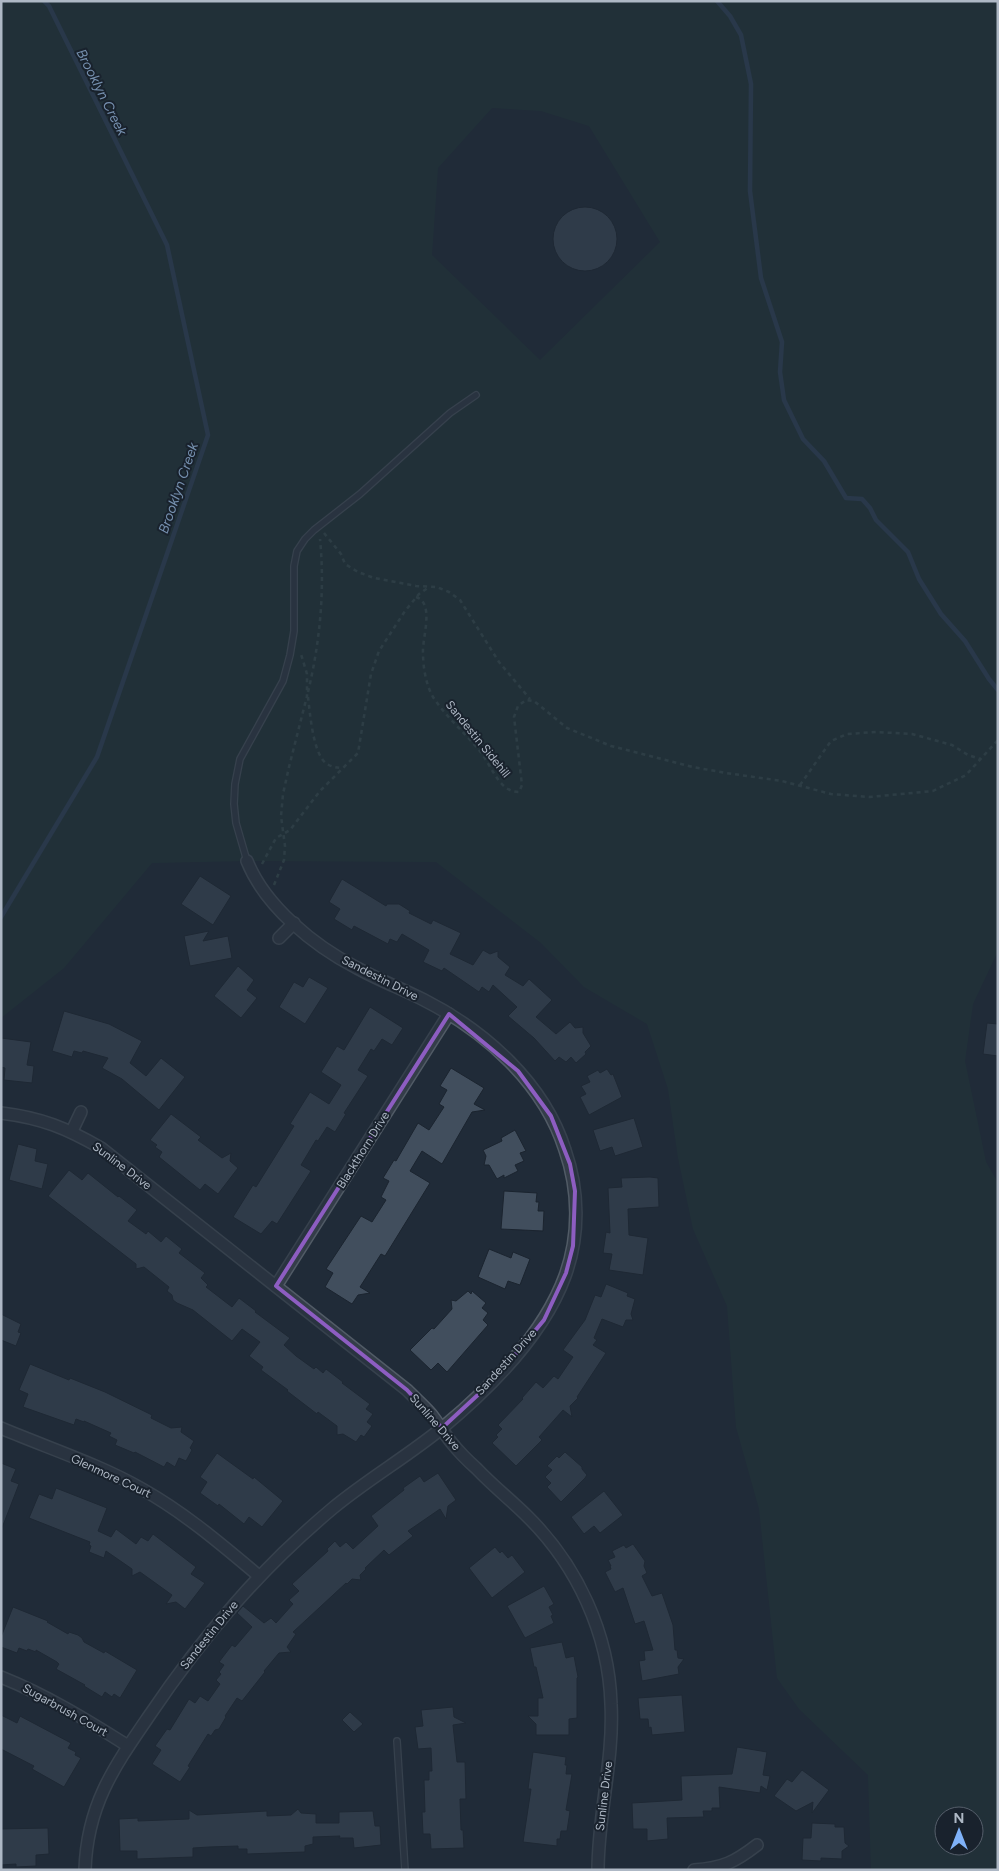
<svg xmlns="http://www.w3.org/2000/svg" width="999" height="1871" font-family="Figtree,sans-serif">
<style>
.green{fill:#223739;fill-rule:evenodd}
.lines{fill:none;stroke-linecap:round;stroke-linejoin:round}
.stream{stroke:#334760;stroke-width:4.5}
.building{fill:#414e5d;stroke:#1b242f}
.lane-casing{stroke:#515b66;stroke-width:8}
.street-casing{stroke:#515b66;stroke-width:14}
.path{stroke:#3d5354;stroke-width:2.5;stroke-dasharray:4 4;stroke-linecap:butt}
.lane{stroke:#343d49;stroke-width:5.5}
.street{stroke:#343d49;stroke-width:11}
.marked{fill:none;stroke:#8d5dc1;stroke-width:4;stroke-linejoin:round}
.labels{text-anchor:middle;stroke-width:4;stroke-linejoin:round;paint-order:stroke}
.street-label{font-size:12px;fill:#aeb8c5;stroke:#19222d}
.water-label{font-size:14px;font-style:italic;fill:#758fae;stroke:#19222d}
</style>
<rect width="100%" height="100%" fill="#202b38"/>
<path class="green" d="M1,1H998V951L973,1004L965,1061L986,1162L998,1183V1870H871L868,1775L799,1709L777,1678L759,1509L736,1427L727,1306L693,1229L678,1158L668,1089L647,1024L584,987L541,943L436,862L247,861L152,863L64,968L1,1018ZM492,108L541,111L589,126L660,242L540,360L432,255L438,168ZM944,1816H974V1846H944Z"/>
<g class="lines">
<g class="stream">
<polyline points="717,1 730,16 741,35 751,84 750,191 761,278 782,342 780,372 784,400 803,439 824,461 846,498 862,499 870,508 876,520 908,552 919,579 941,614 965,641 989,679 998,690"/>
<polyline points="1,917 97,757 208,435 167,245 49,6 44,1"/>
</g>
</g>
<g class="building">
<circle cx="585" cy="239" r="32"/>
<polygon points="200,876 231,896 213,925 181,904"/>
<polygon points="342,879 386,906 387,904 399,904 410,911 409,913 431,924 433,920 461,933 450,954 473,965 483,950 490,954 498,951 498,957 510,967 505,975 523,986 529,979 552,1000 536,1017 556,1034 570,1022 575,1028 583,1027 583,1033 591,1046 585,1052 586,1054 576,1063 571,1057 566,1062 559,1057 555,1061 534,1038 508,1016 517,1007 493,985 489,992 482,987 479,992 444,968 442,971 423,962 429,950 402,934 397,942 390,939 388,944 354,926 352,930 334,919 340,909 329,902"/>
<polygon points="209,931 203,941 228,936 232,958 190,966 184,936"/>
<polygon points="238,966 254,980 247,990 257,998 241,1018 214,996"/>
<polygon points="309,977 328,988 305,1024 279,1007 294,982 303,987"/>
<polygon points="370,1007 403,1028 392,1045 382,1039 374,1051 371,1049 358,1070 368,1076 344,1113 346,1114 335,1132 327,1127 318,1141 316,1140 301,1165 311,1171 277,1224 272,1221 261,1234 233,1217 253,1185 256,1187 294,1126 290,1124 310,1092 329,1104 341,1085 321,1072 337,1046 344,1050"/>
<polygon points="64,1011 109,1024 142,1041 130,1063 146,1076 161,1058 185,1077 159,1110 122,1079 102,1068 108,1058 83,1051 82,1053 74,1051 72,1057 52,1051"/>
<polygon points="987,1023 998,1024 998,1056 983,1054"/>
<polygon points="1,1038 31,1042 27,1065 34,1066 32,1083 4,1080 5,1068 1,1067"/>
<polygon points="451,1068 484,1088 474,1104 485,1110 472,1112 442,1164 422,1151 410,1171 430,1183 385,1256 381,1254 360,1287 370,1293 358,1295 352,1304 325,1287 333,1273 326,1269 361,1216 372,1222 386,1200 381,1197 389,1181 383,1178 394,1160 396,1161 418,1123 429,1130 444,1107 439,1104 447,1090 440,1086"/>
<polygon points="607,1069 611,1075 613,1074 622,1097 589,1115 580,1097 586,1094 581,1086 590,1082 587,1076 598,1070 600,1073"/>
<polygon points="171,1114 201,1137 198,1140 222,1158 231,1153 230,1161 238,1168 218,1194 205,1184 200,1190 159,1157 162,1152 155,1147 157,1145 150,1140"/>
<polygon points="634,1118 643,1147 615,1156 612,1147 600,1151 593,1130"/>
<polygon points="515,1130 526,1151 520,1153 524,1161 515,1165 518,1171 504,1178 504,1175 497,1179 489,1165 484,1165 486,1156 483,1150 502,1141 501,1138"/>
<polygon points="18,1144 37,1149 35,1161 48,1164 42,1189 9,1180"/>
<polygon points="69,1170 82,1180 88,1173 118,1197 119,1196 137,1210 128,1221 146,1234 148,1231 161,1242 166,1236 182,1249 179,1253 205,1273 201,1278 208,1285 206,1287 232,1307 239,1298 256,1311 255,1312 290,1338 284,1345 296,1356 314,1369 316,1367 323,1373 326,1369 343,1382 342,1383 370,1404 366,1409 373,1414 367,1422 372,1426 364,1437 361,1435 356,1442 343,1434 337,1435 337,1426 318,1412 317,1414 287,1391 288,1390 261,1370 263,1367 249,1356 260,1342 242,1329 232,1341 193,1310 177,1303 173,1300 172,1295 167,1291 169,1287 144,1267 136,1269 136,1264 48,1196"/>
<polygon points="650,1177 658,1178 659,1207 628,1209 629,1235 648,1238 643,1275 609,1270 612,1254 603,1253 606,1232 610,1233 608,1188 622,1187 621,1178"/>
<polygon points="504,1191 537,1193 536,1202 539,1202 538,1211 544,1211 543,1231 501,1229"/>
<polygon points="489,1249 511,1258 513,1252 530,1259 520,1285 508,1281 505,1289 478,1277"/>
<polygon points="606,1284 628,1293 627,1296 635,1299 631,1314 633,1320 626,1320 623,1327 602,1319 594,1338 597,1340 593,1345 606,1353 577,1397 578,1398 570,1406 572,1417 563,1410 539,1437 542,1440 516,1466 492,1443 498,1437 496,1435 502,1429 498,1425 523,1399 522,1398 536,1382 543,1388 554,1376 558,1379 573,1357 563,1350 585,1320 595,1295 601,1297"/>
<polygon points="468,1291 471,1294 472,1291 486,1303 482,1308 488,1313 483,1320 488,1325 447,1372 438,1363 431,1370 410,1350 432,1328 434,1329 452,1309 451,1300 456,1301"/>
<polygon points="1,1314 21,1324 18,1332 21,1333 16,1346 1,1340"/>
<polygon points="30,1364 69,1380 70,1378 105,1392 152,1415 151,1418 171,1428 182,1427 181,1432 194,1441 190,1448 192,1450 186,1461 179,1458 175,1467 167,1462 164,1467 135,1452 134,1453 115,1445 117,1440 109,1436 111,1433 84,1421 84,1422 76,1419 74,1425 23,1407 28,1394 19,1390"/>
<polygon points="565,1452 582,1467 582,1469 587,1475 585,1478 561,1502 547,1487 551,1483 545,1477 552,1470 547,1466 557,1456 559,1458"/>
<polygon points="217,1453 253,1479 254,1477 283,1501 262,1527 249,1517 244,1524 219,1504 218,1506 200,1493 207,1482 200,1477"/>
<polygon points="1,1463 16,1469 11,1481 19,1484 2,1528"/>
<polygon points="438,1473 456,1500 448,1506 446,1519 440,1509 408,1531 413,1536 389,1555 384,1550 365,1568 366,1569 360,1575 361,1580 352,1579 347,1584 346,1583 293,1632 296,1634 287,1647 291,1652 279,1653 264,1671 265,1672 242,1701 237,1698 225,1716 226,1717 219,1729 215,1730 211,1736 208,1734 188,1766 190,1767 180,1782 152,1764 161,1750 155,1746 167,1729 170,1730 189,1699 195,1703 200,1696 208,1701 220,1684 216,1680 221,1674 219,1672 224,1665 219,1662 232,1645 235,1647 252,1627 237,1613 243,1606 264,1623 271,1618 276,1623 293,1604 289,1600 299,1591 292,1584 328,1551 327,1549 335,1541 340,1547 346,1542 353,1549 378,1526 371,1516 404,1490 403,1488 420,1476 424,1482"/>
<polygon points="56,1488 107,1508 98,1531 111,1537 116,1529 136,1544 141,1537 148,1541 153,1534 196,1567 191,1574 205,1583 185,1609 176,1602 166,1604 172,1595 140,1572 132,1576 132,1569 106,1551 104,1558 89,1552 91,1546 89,1545 90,1542 29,1518 39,1494 52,1499"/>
<polygon points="604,1491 623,1515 600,1533 594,1526 584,1534 571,1517"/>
<polygon points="633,1544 645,1561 644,1566 647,1573 642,1576 652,1596 662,1593 673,1625 675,1650 677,1650 678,1658 684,1659 678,1667 679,1674 642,1681 639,1661 645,1660 644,1651 653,1650 644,1621 635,1624 623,1588 615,1592 605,1572 611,1569 610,1566 611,1566 608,1560 615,1557 612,1551 624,1545 626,1548"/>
<polygon points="495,1547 500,1553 502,1551 508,1558 512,1555 525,1572 492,1598 469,1568"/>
<polygon points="544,1586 554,1604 549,1607 553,1615 551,1616 554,1623 525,1638 507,1606"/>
<polygon points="13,1607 48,1621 47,1622 68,1634 69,1632 78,1635 82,1638 84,1642 104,1653 105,1651 137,1670 120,1698 114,1694 112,1697 105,1692 102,1697 84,1686 85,1685 56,1669 59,1664 57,1662 36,1650 36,1652 28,1649 27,1651 19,1648 17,1653 1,1647 1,1637"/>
<polygon points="562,1642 566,1658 574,1656 578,1677 577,1678 577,1718 569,1719 569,1735 536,1735 536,1724 528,1716 538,1716 538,1698 543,1698 536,1667 534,1667 530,1648"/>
<polygon points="682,1695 685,1732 652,1735 651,1727 649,1728 648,1719 640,1719 638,1698"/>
<polygon points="453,1707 454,1717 466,1723 453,1725 457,1762 465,1762 466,1799 460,1799 461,1830 463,1830 464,1848 431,1849 430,1834 423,1834 422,1812 425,1812 424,1780 429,1780 429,1771 432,1771 431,1748 418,1749 415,1727 423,1726 421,1710"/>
<polygon points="350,1712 363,1724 354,1732 342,1720"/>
<polygon points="1,1715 17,1723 20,1716 71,1743 68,1748 76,1752 75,1755 81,1758 64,1787 32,1769 34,1766 1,1749"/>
<polygon points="737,1747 767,1752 763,1775 770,1776 767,1790 761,1786 760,1793 719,1787 720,1808 712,1808 712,1811 703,1811 704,1817 667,1818 668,1839 647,1841 647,1829 633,1829 632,1803 682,1800 681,1776 732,1774"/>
<polygon points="533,1752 566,1757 565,1765 567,1765 566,1774 572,1774 566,1810 570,1811 567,1831 561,1831 560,1839 557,1839 557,1846 523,1842 531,1789 528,1789"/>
<polygon points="802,1770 829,1790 812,1813 813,1802 796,1811 774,1796 787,1779 792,1782"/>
<polygon points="298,1809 301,1813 316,1814 316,1823 339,1823 339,1812 373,1811 375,1826 380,1826 381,1845 354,1848 353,1838 339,1838 340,1836 313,1837 313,1844 305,1846 305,1852 247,1854 247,1849 238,1849 238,1846 209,1847 193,1848 193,1857 137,1859 137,1851 120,1851 119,1819 138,1818 138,1821 189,1819 189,1810 197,1815 267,1811 267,1816 291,1815"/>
<polygon points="812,1823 835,1824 835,1827 844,1827 845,1843 849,1846 842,1851 842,1859 821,1858 821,1861 802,1860 803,1838 811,1838"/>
<polygon points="48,1828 49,1854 36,1855 36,1866 16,1867 16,1864 1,1865 1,1829"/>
</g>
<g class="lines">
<g class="lane-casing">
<g id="lane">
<polyline points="247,861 236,823 234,804 235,784 240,759 283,681 290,655 294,631 294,566 297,551 305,539 314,530 360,494 450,413 476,395"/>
<polyline points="397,1741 405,1870"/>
</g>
</g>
<g class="street-casing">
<g id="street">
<polyline points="279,938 294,923"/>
<path d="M1,1113C42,1118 66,1128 101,1148L407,1390C415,1398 424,1406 431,1414C438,1423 444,1433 451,1442C459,1452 468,1461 477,1469C493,1486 511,1500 527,1516C577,1565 609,1634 611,1704C614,1760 598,1814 598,1870"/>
<polyline points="72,1131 81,1112"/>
<polyline points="276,1286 449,1014"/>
<path d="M1,1428C48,1448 98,1464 142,1489C185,1513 222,1545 259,1576"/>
<path d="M1,1677C46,1695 87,1720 128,1746"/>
<path d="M85,1870C87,1805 114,1767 149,1716C203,1636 259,1570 333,1508C368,1479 408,1456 442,1428C489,1389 544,1334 565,1276C580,1235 579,1190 565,1150C544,1083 485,1031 424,1000C402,989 379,980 357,968C314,946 265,906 247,861"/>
<path d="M694,1870C723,1868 735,1862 757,1845"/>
</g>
</g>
<g class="path">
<polyline points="324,533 341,554 345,564 358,572 374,578 416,586 437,587 449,592 460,600 499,662 530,699"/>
<path d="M416,597C435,603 422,638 423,653C423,667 426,685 433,697C446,717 464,732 479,750C487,760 492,772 500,782C505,788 511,792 519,792L522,785L514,717L518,706L526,700L534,701L567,728L611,746L693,767L726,773L782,781L831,794L869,797L933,791L966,775L998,740"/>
<path d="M308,692C320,642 325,590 320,539"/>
<path d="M308,697C310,713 313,755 327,764C332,767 337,768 343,768"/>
<polyline points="800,785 831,741 847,734 876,732 912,734 952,745 968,755 980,759"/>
<polyline points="262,864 276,838 290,830 320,791 358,753 371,674 379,651 405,611 419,594 429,587"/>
<polyline points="274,885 284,860 285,846 281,816 283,794 289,767 307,696 307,674 301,654"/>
</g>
<use href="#lane" class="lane"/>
<use href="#street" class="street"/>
</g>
<path d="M0 0H999V1871H0ZM449,1014L518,1071L551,1116L570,1164L575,1191L573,1246L566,1273L544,1320L494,1380L442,1428L407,1390L276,1286Z" fill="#202b38" fill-opacity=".55" fill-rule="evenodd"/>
<path class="marked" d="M449,1014L518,1071L551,1116L570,1164L575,1191L573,1246L566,1273L544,1320L494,1380L442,1428L407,1390L276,1286Z"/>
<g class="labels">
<g class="street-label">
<text transform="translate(478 739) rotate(51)" y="4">Sandestin Sidehill</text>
<text transform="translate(380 978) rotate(27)" y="4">Sandestin Drive</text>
<text transform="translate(363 1150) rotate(-58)" y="4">Blackthorn Drive</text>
<text transform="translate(122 1166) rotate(37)" y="4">Sunline Drive</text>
<text transform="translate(506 1362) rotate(-48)" y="4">Sandestin Drive</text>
<text transform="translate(435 1422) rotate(49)" y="4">Sunline Drive</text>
<text transform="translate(111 1476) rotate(25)" y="4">Glenmore Court</text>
<text transform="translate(209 1635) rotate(-51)" y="4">Sandestin Drive</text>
<text transform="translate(65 1710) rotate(29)" y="4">Sugarbrush Court</text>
<text transform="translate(604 1796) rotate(-83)" y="4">Sunline Drive</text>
</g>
<g class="water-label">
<text transform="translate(102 92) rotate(63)" y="5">Brooklyn Creek</text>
<text transform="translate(178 488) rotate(-71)" y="5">Brooklyn Creek</text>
</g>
</g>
<rect width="999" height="1871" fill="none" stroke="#aeb8c5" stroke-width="5"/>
<g transform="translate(959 1831)"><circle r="24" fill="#19222d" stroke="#555e6a"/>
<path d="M0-4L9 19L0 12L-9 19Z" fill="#7fb2f9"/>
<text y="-8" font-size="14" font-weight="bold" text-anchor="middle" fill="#aeb8c5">N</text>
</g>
</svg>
